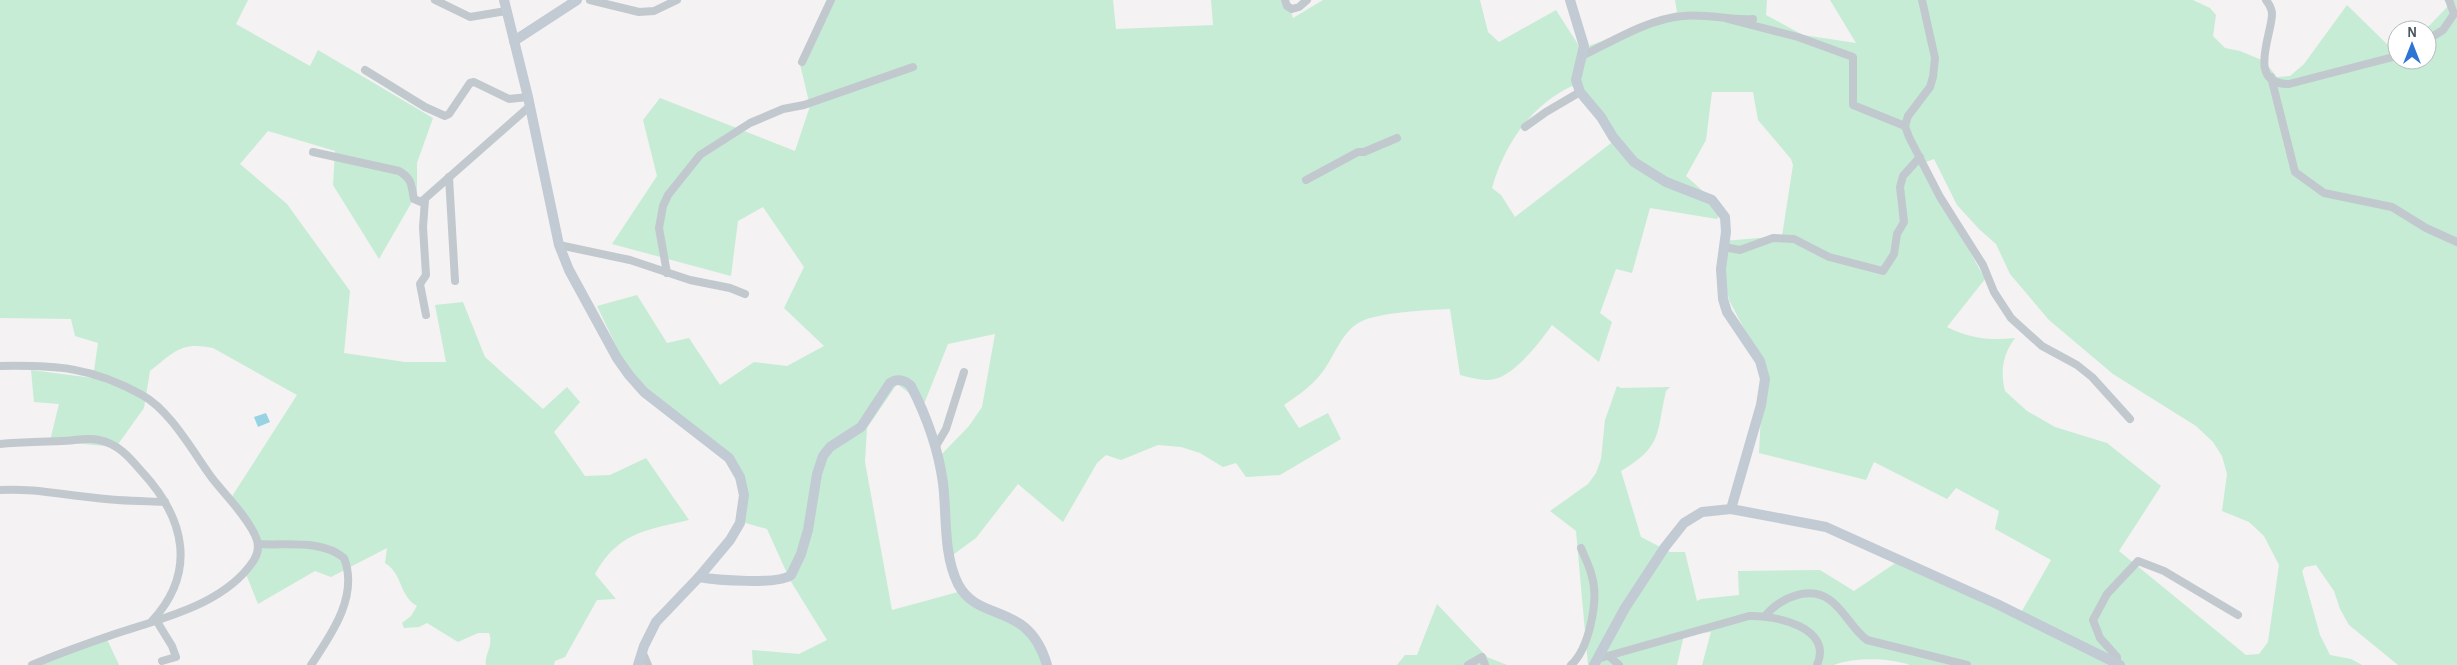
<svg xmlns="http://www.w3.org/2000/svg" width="2457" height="665" font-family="'Alegreya Sans',sans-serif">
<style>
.green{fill:#c6ecd5;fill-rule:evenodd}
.water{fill:#98d3e4}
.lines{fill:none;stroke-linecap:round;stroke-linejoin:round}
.street{stroke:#c1c9cf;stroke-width:8}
.secondary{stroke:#c2cad3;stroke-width:10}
</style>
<rect width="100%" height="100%" fill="#f4f2f2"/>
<g class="green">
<path d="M0,0H248L236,24L310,66L318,50L433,118L417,163V193L379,259L333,185L335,151L268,131L240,164L287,204L350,291L344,353L405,362H446L435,305L463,302L485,357L543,409L567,387L580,402L554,432L585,476L610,475L646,458L689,520C647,530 618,532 595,574L616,599L597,600L565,657L555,661L554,665H486C484,654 494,646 489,633H478L458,642L427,623L419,627L404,628L402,623L411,616L417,606C399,596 403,574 385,563L387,548L331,577L315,571L258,604L246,574C267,527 262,537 229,501L297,395L213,348C181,341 174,352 150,371L144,408L116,447L50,441L59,404L34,402L31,370L93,378L98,343L75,336L71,319L0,318Z"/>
<path d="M828,0H1113L1116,29L1213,25L1211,0H1288L1293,18L1323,0H1480L1488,32L1499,42L1556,10L1581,49L1677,12L1675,0H1767L1766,15L1803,35L1856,43L1830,0H2193L2210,8L2216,15L2213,36L2225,48L2240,51L2264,61L2277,77L2290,76L2304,64L2347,5L2392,49L2397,46V60H2427V30H2422L2430,25L2449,5L2444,0H2457V665H2398L2349,625L2340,609L2334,591L2316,565L2305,567L2302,571L2320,635L2330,655L2351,659L2362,665H1910C1888,658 1856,657 1834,665H1702L1711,632L1684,635L1677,665H1588L1576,531L1550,511L1588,484L1596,473L1601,459L1605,420L1617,386L1621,388L1670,387L1666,391C1656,434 1663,446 1621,471L1641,537L1670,552H1685L1697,601L1701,599L1739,595L1738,571L1820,570L1854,591L1897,562L2022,611L2051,560L1995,529L1999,511L1956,488L1947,499L1874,462L1866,480L1759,453L1763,373L1749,338L1729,300L1721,267L1723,241L1782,236L1793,165L1791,159L1758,120L1753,92H1712L1706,140L1686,176L1723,209L1717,219L1650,208L1632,273L1616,269L1600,313L1612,322L1599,362L1552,325C1539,343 1511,381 1487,380C1478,380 1469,377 1460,375L1450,309C1427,310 1379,312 1360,322C1344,330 1335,353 1326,367C1315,384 1300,394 1284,405L1299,428L1328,413L1341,439L1280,475L1246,477L1236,463L1223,467L1200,453L1181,447L1158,445L1121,460L1106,455L1097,463L1063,522L1018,484L976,538L950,557L941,455L969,426L982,407L995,334L948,344L924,404L897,384L867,428L865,462L892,610L958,592L1020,623L1047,665H753L752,650L799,654L827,640L790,580L767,529L742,522L738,482L723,457L631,377L597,306L637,295L667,343L689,338L720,385L754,362L787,366L824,346L784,308L804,267L763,207L738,221L731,276L612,244L657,176L643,120L660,98L795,151L810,106L800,64ZM1572,86L1619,137L1515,217L1501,195L1492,188C1504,145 1531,105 1572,86ZM1934,159L1957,205L1979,229L1996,244L2010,274L2049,320L2113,374L2196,426L2213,442L2222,456L2227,474L2222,511L2249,522L2264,536L2279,565L2268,642L2259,654L2246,655L2119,551L2161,486L2107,443L2055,427L2027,411L2005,391C2000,371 2003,354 2015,338C1990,341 1969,338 1947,327L1985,279L1921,164Z"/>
<polygon points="1437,604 1487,657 1507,665 1397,665 1405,655 1417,655"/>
<polygon points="105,635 119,665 37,665"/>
</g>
<polygon class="water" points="266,413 270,422 258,427 254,417"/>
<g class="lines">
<g class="street">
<polyline points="435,0 470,17 506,11"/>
<polyline points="590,0 639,12 654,11 677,0"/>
<polyline points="1285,0 1287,6 1292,9 1299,7 1307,0"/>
<polyline points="1922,0 1935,58 1933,77 1930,87 1908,116 1905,126 1909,137 1940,197 1983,265 1994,292 2011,318 2042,346 2077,365 2092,377 2130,419"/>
<path d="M2266,0C2269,4 2272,8 2272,14C2272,35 2246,84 2289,84L2397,56"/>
<polyline points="1728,19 1798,37 1853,57 1853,105 1905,126"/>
<polyline points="2427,40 2443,30 2454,14 2449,0"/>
<path d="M1582,56C1613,41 1648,19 1683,16C1706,13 1730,21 1753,19"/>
<polyline points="802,62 831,0"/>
<polyline points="365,70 425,107 445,116 449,114 470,83 474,82 509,99 528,97"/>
<polyline points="2271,77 2295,172 2324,193 2392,207 2426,228 2457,242"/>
<polyline points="1525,127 1546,112 1580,92"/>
<path d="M313,152L399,171C413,179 411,186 414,199L421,202L530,106"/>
<polyline points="449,177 455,281"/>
<polyline points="1306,180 1358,152 1364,152 1397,138"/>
<polyline points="425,200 423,227 426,275 420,284 426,315"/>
<polyline points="559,245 630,260 690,280 730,288 745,294"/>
<polyline points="1724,247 1740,250 1773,238 1794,239 1829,257 1883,271 1894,254 1897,234 1904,222 1900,187 1903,176 1920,157"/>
<polyline points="667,273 659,228 663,206 668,195 700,155 750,123 783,109 804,105 913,67"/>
<path d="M0,366C56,365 92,367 142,395C170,410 193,452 212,478C226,496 245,514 255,535C259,543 259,552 254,560C224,606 158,619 109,636C83,645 57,654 32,665"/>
<path d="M0,444C20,442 40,442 61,441C73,441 87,437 99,440C119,444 130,458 143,473C185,519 197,572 152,621"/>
<polyline points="936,446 946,429 964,372"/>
<path d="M0,490C33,488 63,495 96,498C119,501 142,501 165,502"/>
<path d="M259,544C286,546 321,539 344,558C359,596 331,635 311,665"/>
<path d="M1765,616C1780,598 1809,585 1830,600C1845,611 1852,629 1867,640L1967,665"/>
<polyline points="156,620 172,646 176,657 162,661"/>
<polyline points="642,651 648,665"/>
<polyline points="1609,656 1619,665"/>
<path d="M1597,659L1749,616C1774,615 1834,627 1817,665"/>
<polyline points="2117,663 2117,657 2100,638 2093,620 2107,594 2138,561 2164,571 2238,615"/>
<polyline points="1468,665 1482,657 1485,665"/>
<path d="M1571,665C1589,649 1599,600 1592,577C1590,567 1585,558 1581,548"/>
</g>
<g class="secondary">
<polyline points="504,0 528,97 559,245 569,270 617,358 629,375 644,392 729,458 740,477 744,495 740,523 730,540 699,577 656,622 644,646 638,665"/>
<polyline points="1570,0 1584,46 1576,80 1580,92 1601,117 1613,137 1634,162 1666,182 1712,200 1725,217 1726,232 1721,269 1723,299 1727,312 1760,361 1765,379 1761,405 1731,509 1702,512 1684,523 1665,547 1625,608 1594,665"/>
<polyline points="514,41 577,0"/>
<polyline points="1731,509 1826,527 1997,604 2120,665"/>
<path d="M699,577C715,580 779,585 791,575L801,554L808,530L817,474L823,456L830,447L861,427L890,383C897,378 905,380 911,386C927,417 938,447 943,483C947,515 943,554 958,584C979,624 1028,600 1047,665"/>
</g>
</g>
<g transform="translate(2412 45)"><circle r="24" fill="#ffffff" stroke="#b7bbbe"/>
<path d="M0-4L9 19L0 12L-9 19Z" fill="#2d74d3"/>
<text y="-8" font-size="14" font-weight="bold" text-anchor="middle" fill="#4b555d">N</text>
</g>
</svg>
